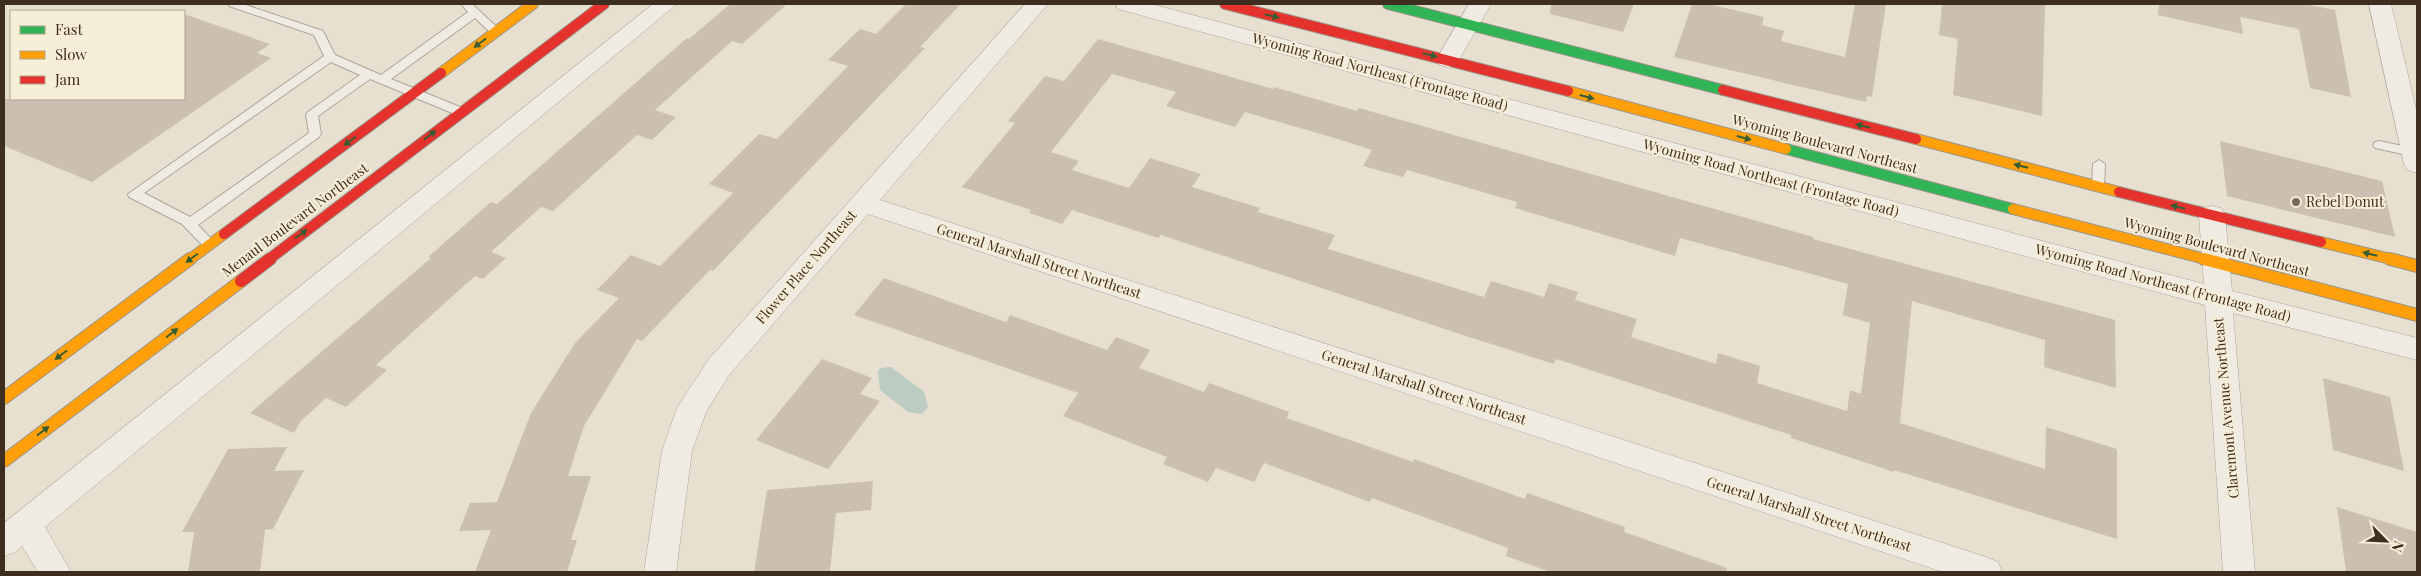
<svg xmlns="http://www.w3.org/2000/svg" width="2421" height="576" font-family="'Playfair Display',serif">
<style>
.water{fill:#bcccc2}
.building{fill:#cbbfb2;fill-rule:evenodd}
.lines{fill:none;stroke-linecap:round;stroke-linejoin:round}
.lane-casing{stroke:#ada599;stroke-width:2}
.street-casing{stroke:#ada599;stroke-width:1}
.fast-casing{stroke:#9c958a;stroke-width:12}
.slow-far1-casing{stroke:#9c958a;stroke-width:12}
.slow-casing{stroke:#9c958a;stroke-width:14}
.jam-far1-casing{stroke:#9c958a;stroke-width:12}
.jam-casing{stroke:#9c958a;stroke-width:14}
.lane{fill:#efebe3;fill-rule:evenodd}
.street{fill:#efebe3;fill-rule:evenodd}
.fast{stroke:#30b455;stroke-width:10}
.slow-far1{stroke:#ff9f0a;stroke-width:10}
.slow{stroke:#ff9f0a;stroke-width:12}
.jam-far1{stroke:#e5322d;stroke-width:10}
.jam{stroke:#e5322d;stroke-width:12}
.oneway{fill:#385d33}
.poi-dot{fill:#786c5e;stroke:#f7eed8;stroke-width:2}
.labels{text-anchor:middle;stroke-width:4;stroke-linejoin:round;paint-order:stroke}
.street-label{font-size:14px;fill:#3d2e20;stroke:#f7eed8}
.poi-label{font-size:14px;fill:#3d2e20;stroke:#f7eed8;text-anchor:start}
</style>
<rect width="100%" height="100%" fill="#e7e0d1"/>
<polygon class="water" points="891,367 924,392 928,407 922,414 908,412 880,390 878,371 880,368"/>
<g class="building">
<polygon points="730,4 787,4 742,44 732,41 655,110 676,117 652,140 637,135 553,211 541,207 491,252 506,258 483,279 475,276 376,365 387,370 346,407 326,398 300,422 294,433 250,413 431,258 428,257 491,202 497,204 687,38 689,39"/>
<polygon points="906,4 961,4 920,47 925,48 713,271 710,270 642,341 637,339 584,426 568,476 591,476 571,540 577,540 567,572 475,572 491,530 459,531 470,503 497,502 531,413 575,343 619,298 597,290 631,255 660,266 733,193 709,184 759,134 777,139 848,66 828,60 860,29 876,34"/>
<polygon points="1551,4 1634,4 1623,32 1550,14"/>
<polygon points="1692,4 1708,4 1764,17 1762,25 1784,31 1781,41 1845,57 1855,4 1886,4 1872,97 1867,96 1866,102 1674,57"/>
<polygon points="1942,4 2045,4 2042,116 1953,95 1958,39 1939,35"/>
<polygon points="2159,4 2304,4 2335,10 2351,97 2310,88 2299,29 2240,17 2243,34 2158,15"/>
<polygon points="184,14 270,44 257,53 271,58 92,182 4,146 4,99 184,99"/>
<path d="M1098,39L1273,89L1274,87L1357,111L1359,108L1813,237V239L2115,320L2116,388L2044,367L2045,340L1912,301L1900,423L2045,469L2046,427L2117,449V539L1894,470V472L1791,438V435L1556,359L1554,364L1469,337L1161,235L1158,238L1072,210L1062,224L1029,213L1031,210L962,187L1015,123L1008,121L1045,76L1064,81ZM1112,74L1176,92L1166,106L1235,127L1245,112L1341,140L1372,150L1363,166L1403,177L1407,170L1517,202L1515,208L1675,256L1680,238L1848,284L1843,315L1870,323L1861,394L1850,390L1847,411L1757,383L1760,366L1718,353L1716,364L1631,337L1637,319L1575,300L1578,292L1549,283L1544,297L1491,281L1484,297L1328,249L1335,235L1258,212L1260,208L1192,187L1201,174L1150,158L1129,188L1072,170L1079,161L1051,152Z"/>
<polygon points="2220,141 2382,181 2395,237 2227,196"/>
<polygon points="884,278 1006,322 1010,315 1107,350 1116,337 1150,350 1139,368 1204,392 1209,383 1289,412 1287,418 1413,462 1414,459 1525,499 1527,493 1625,527 1624,532 1727,568 1726,572 1550,572 1506,556 1508,548 1372,498 1370,502 1264,463 1254,482 1216,468 1208,482 1163,464 1167,457 1063,416 1078,393 854,315"/>
<polygon points="822,359 872,378 860,394 880,401 828,469 756,440"/>
<polygon points="2323,378 2390,397 2404,471 2333,450"/>
<polygon points="287,447 274,471 304,470 273,529 265,530 260,572 188,572 194,532 182,532 228,449"/>
<polygon points="873,481 871,510 836,513 830,572 754,572 767,490"/>
<polygon points="2337,507 2417,532 2417,572 2346,572"/>
</g>
<g class="lines">
<g class="lane-casing">
<g id="lane">
<path d="M228,4H243L323,31L335,55L381,75L468,12L461,4H472L502,32L500,34H492L475,18L391,79L465,109L467,112L465,115H457L370,79L318,116L321,134L319,137L198,225L217,245L210,250L205,248L182,224L129,197L128,194L324,56L314,35L229,6ZM331,62L360,75L308,112L306,115L309,133L190,217L144,193Z"/>
<polygon points="2379,141 2417,149 2417,157 2375,148 2373,145 2375,142"/>
<polygon points="2099,160 2105,164 2104,186 2098,190 2092,186 2093,164"/>
</g>
</g>
<g class="street-casing">
<g id="street">
<polygon points="653,4 677,4 45,527 71,572 38,572 22,546 15,552 4,556 4,523"/>
<polygon points="1025,4 1048,4 880,200 1986,557 1998,562 2002,572 1943,572 868,214 729,375 706,412 692,451 676,572 644,572 662,451 677,408 709,359"/>
<polygon points="1115,4 1151,4 2204,284 2199,215 2203,208 2212,206 2221,208 2225,215 2232,291 2417,338 2417,360 2233,313 2255,572 2223,572 2205,305 1118,9"/>
<polygon points="1469,4 1491,4 1456,65 1448,67 1440,65 1436,60"/>
<polygon points="2369,4 2391,4 2417,113 2417,173 2408,170 2404,164"/>
</g>
</g>
<g class="fast-casing">
<g id="fast">
<polyline points="1388,4 1723,90"/>
<polyline points="1786,149 2013,209"/>
</g>
</g>
<g class="slow-far1-casing">
<g id="slow-far1">
<polyline points="441,73 533,4"/>
<polyline points="1568,91 1786,149"/>
<polyline points="1916,139 2119,192"/>
<polyline points="2013,209 2209,260"/>
<polyline points="2321,242 2395,260"/>
<polyline points="189,260 224,234"/>
</g>
</g>
<g class="slow-casing">
<g id="slow">
<polyline points="2204,259 2417,315"/>
<polyline points="2390,259 2417,266"/>
<polyline points="4,398 190,259"/>
<polyline points="4,461 241,281"/>
</g>
</g>
<g class="jam-far1-casing">
<g id="jam-far1">
<polyline points="1225,4 1568,91"/>
<polyline points="1723,90 1916,139"/>
<polyline points="2119,192 2321,242"/>
<polyline points="224,234 441,73"/>
<polyline points="268,260 604,4"/>
</g>
</g>
<g class="jam-casing">
<polyline id="jam" points="241,281 270,259"/>
</g>
<use href="#lane" class="lane"/>
<use href="#street" class="street"/>
<use href="#fast" class="fast"/>
<use href="#slow-far1" class="slow-far1"/>
<use href="#slow" class="slow"/>
<use href="#jam-far1" class="jam-far1"/>
<use href="#jam" class="jam"/>
</g>
<defs><path id="oneway-solid" d="M-6-.8H1V-3.2L6.5 0L1 3.2V.8H-6Z" transform="scale(1.25)"/></defs>
<g class="oneway">
<use href="#oneway-solid" transform="translate(1272 16) rotate(14)"/>
<use href="#oneway-solid" transform="translate(480 43) rotate(143)"/>
<use href="#oneway-solid" transform="translate(1430 55) rotate(14)"/>
<use href="#oneway-solid" transform="translate(1587 97) rotate(15)"/>
<use href="#oneway-solid" transform="translate(1863 126) rotate(-166)"/>
<use href="#oneway-solid" transform="translate(430 135) rotate(-37)"/>
<use href="#oneway-solid" transform="translate(1744 138) rotate(15)"/>
<use href="#oneway-solid" transform="translate(350 141) rotate(143)"/>
<use href="#oneway-solid" transform="translate(2021 166) rotate(-166)"/>
<use href="#oneway-solid" transform="translate(2178 207) rotate(-166)"/>
<use href="#oneway-solid" transform="translate(301 234) rotate(-37)"/>
<use href="#oneway-solid" transform="translate(2370 254) rotate(-166)"/>
<use href="#oneway-solid" transform="translate(192 258) rotate(143)"/>
<use href="#oneway-solid" transform="translate(172 333) rotate(-37)"/>
<use href="#oneway-solid" transform="translate(61 355) rotate(143)"/>
<use href="#oneway-solid" transform="translate(43 431) rotate(-37)"/>
</g>
<circle class="poi-dot" cx="2296" cy="202" r="5"/>
<g class="labels">
<g class="street-label">
<text transform="translate(1380 72) rotate(15)" y="5">Wyoming Road Northeast (Frontage Road)</text>
<text transform="translate(1825 144) rotate(15)" y="5">Wyoming Boulevard Northeast</text>
<text transform="translate(1771 178) rotate(15)" y="5">Wyoming Road Northeast (Frontage Road)</text>
<text transform="translate(295 220) rotate(-37)" y="5">Menaul Boulevard Northeast</text>
<text transform="translate(2217 247) rotate(15)" y="5">Wyoming Boulevard Northeast</text>
<text transform="translate(1039 261) rotate(18)" y="5">General Marshall Street Northeast</text>
<text transform="translate(806 267) rotate(-49)" y="5">Flower Place Northeast</text>
<text transform="translate(2163 283) rotate(15)" y="5">Wyoming Road Northeast (Frontage Road)</text>
<text transform="translate(1424 387) rotate(18)" y="5">General Marshall Street Northeast</text>
<text transform="translate(2226 408) rotate(-95)" y="5">Claremont Avenue Northeast</text>
<text transform="translate(1809 514) rotate(18)" y="5">General Marshall Street Northeast</text>
</g>
<g class="poi-label">
<text x="2306" y="207">Rebel Donut</text>
</g>
</g>
<rect width="2421" height="576" fill="none" stroke="#3d2e20" stroke-width="10"/>
<rect x="10" y="10" width="175" height="90" fill="#f7eed8" stroke="#ada18e"/>
<rect x="20" y="26" width="25" height="8" fill="#30b455" stroke="#ada18e"/>
<text x="55" y="35" font-size="15" fill="#3d2e20">Fast</text>
<rect x="20" y="51" width="25" height="8" fill="#ff9f0a" stroke="#ada18e"/>
<text x="55" y="60" font-size="15" fill="#3d2e20">Slow</text>
<rect x="20" y="76" width="25" height="8" fill="#e5322d" stroke="#ada18e"/>
<text x="55" y="85" font-size="15" fill="#3d2e20">Jam</text>
<g transform="translate(2386 541) rotate(114)" stroke="#f7eed8" stroke-width="4" paint-order="stroke">
<path d="M0-4L9 19L0 12L-9 19Z" fill="#3d2e20"/>
<text y="-8" font-size="14" font-weight="bold" text-anchor="middle" fill="#3d2e20">N</text>
</g>
</svg>
